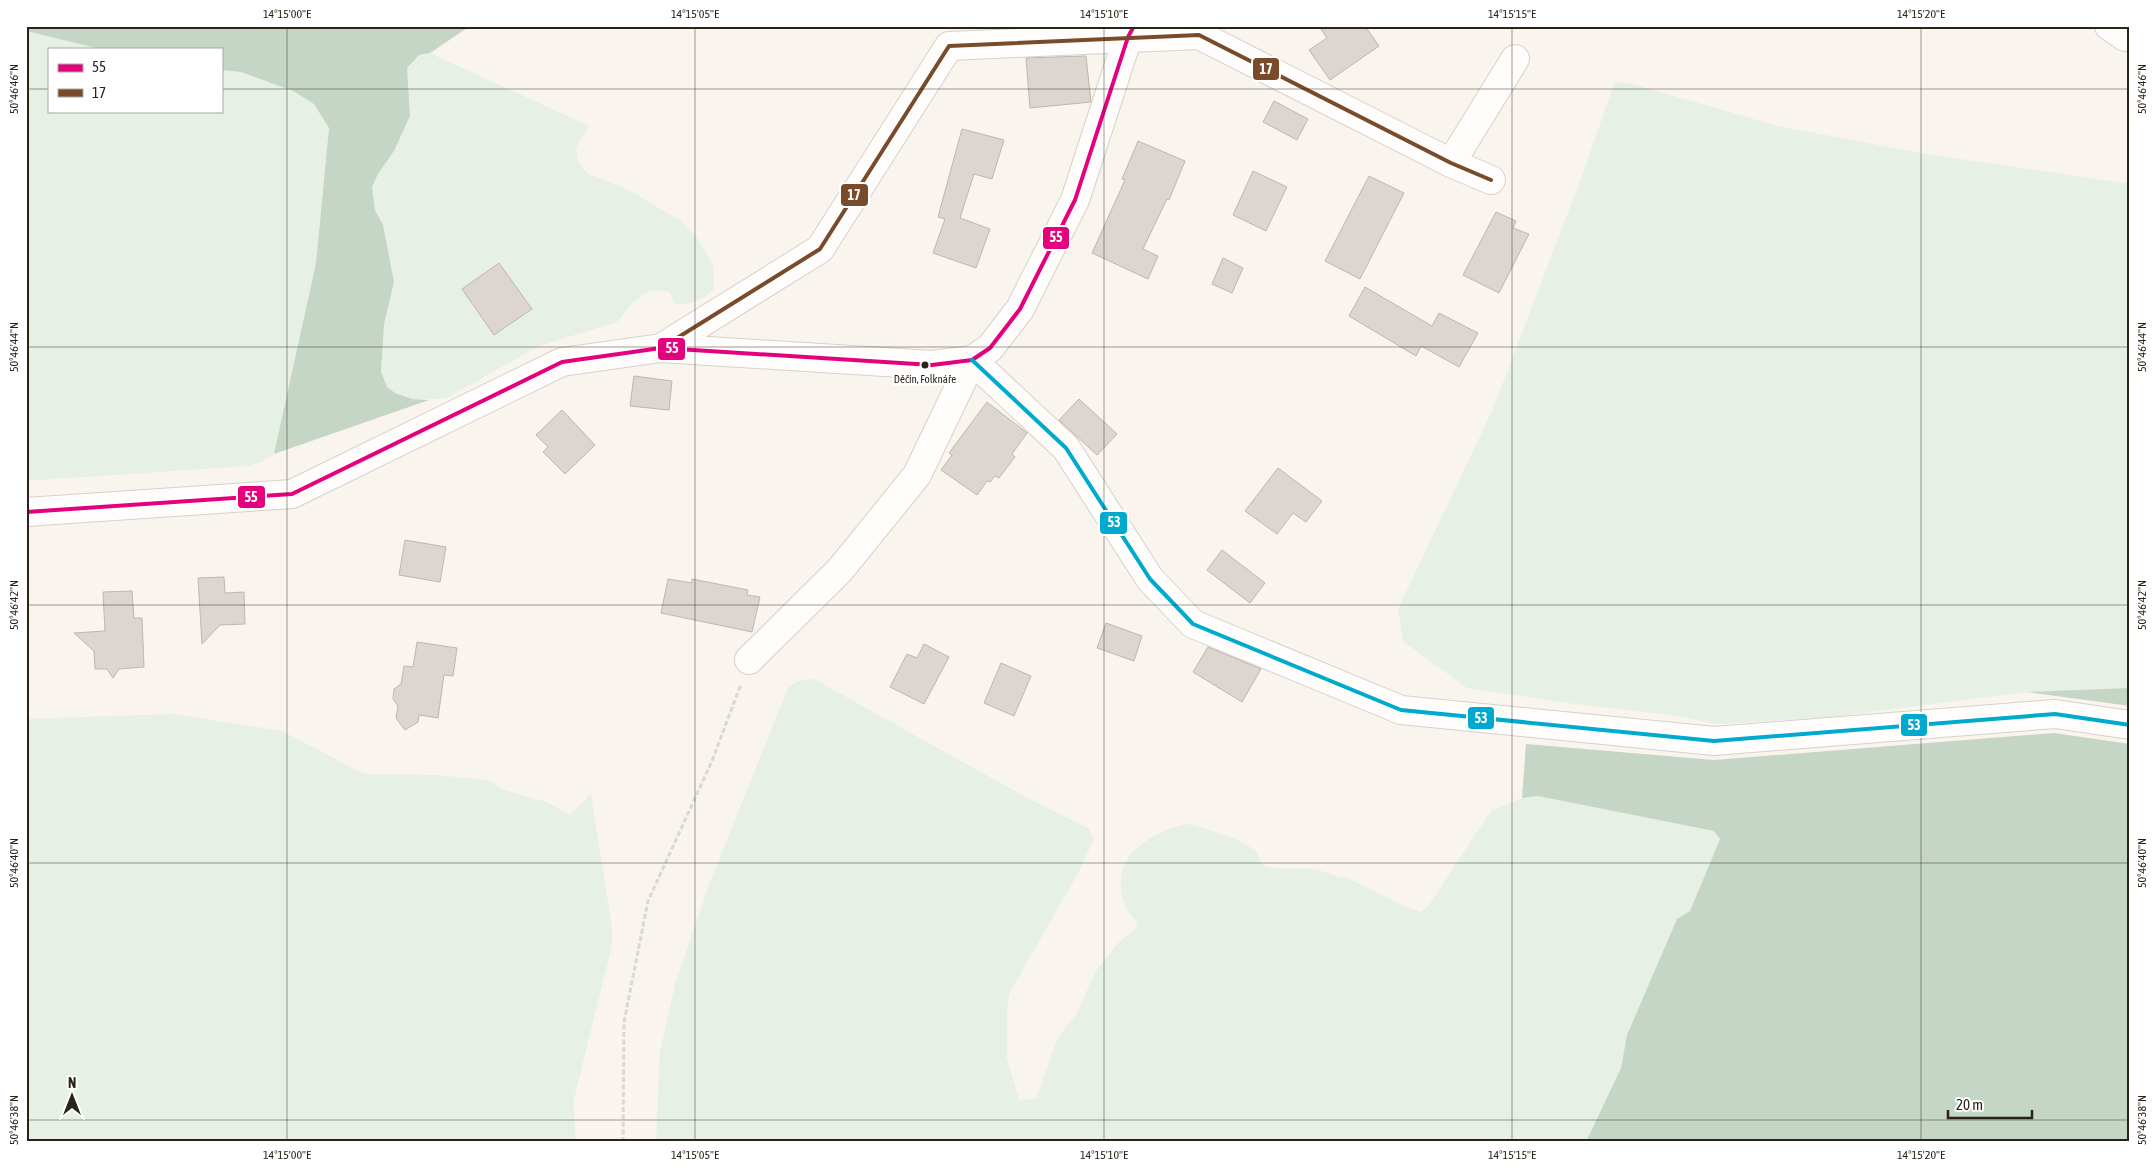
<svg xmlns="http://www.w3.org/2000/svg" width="2156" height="1168" font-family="'Asap Condensed',sans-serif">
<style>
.green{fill:#e6f0e5}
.forest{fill:#c5d5c6}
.building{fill:#ddd5cf;stroke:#beb6b1}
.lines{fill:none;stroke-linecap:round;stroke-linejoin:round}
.minor-casing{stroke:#d7d1c9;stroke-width:30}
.path{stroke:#dad8d6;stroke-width:3;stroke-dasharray:5 2.5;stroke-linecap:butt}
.minor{stroke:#fefdfc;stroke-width:28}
.bus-1-casing{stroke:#fff;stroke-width:8}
.bus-2-casing{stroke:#fff;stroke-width:8}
.bus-3-casing{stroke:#fff;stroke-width:8}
.bus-1{stroke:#e5007d;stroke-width:4}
.bus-2{stroke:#7a4b2a;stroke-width:4}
.bus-3{stroke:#00a9ce;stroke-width:4}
.ticks{fill:none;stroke:#2a2318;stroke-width:1;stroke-opacity:0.45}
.bus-dot{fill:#2a2318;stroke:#fff;stroke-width:2}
.labels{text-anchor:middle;stroke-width:5;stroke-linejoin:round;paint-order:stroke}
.bus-label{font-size:11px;fill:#2a2318;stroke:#fff}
.line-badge{stroke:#fff;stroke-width:2}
.badge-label{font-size:14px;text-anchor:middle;font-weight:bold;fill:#fff}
.neatline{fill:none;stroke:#2a2318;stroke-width:2}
.ticks-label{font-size:12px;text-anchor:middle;fill:#2a2318}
</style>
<rect width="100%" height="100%" fill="#f9f4ee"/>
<g class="green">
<polygon points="26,31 101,49 49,49 49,111 221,111 221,70 241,72 293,91 314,104 329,128 316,263 274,454 262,462 247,466 26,481"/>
<path d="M430,53L589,126L579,141L576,149L578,162L588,174L625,188L681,221L697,238L713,265L714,289C703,299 690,306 675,304L669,292L657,290L647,292L632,303L617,322L539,346L445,399H412L395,393L387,387L381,373L384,324L394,282L383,226L375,210L372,187L378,174L394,151L410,116L407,68L419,55Z"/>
<polygon points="1618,82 1632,84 1778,126 1920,153 2130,184 2130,688 2027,692 1832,717 1716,724 1678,716 1567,703 1467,688 1403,641 1398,609 1493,409 1583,173 1614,84"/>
<path d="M814,679L1029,799L1089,829L1094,839L1077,875L1009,994L1007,1011V1058L1019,1100L1036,1099L1056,1042L1066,1026L1076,1016L1095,972L1119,942L1137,928L1136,921C1117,903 1114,868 1136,849C1149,837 1171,826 1188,824C1208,830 1239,837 1254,850C1259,854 1259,859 1261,864C1275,872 1295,867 1312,869C1324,870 1334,877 1347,878L1406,907L1421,912L1429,905L1491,811L1522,798L1538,796L1714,831L1720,839L1690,911L1677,920L1627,1035L1621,1068L1586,1142H656L660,1052L676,981L710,882L788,688L798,681Z"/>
<polygon points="174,714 282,731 364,774 435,775 489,780 504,790 547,802 570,815 591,794 612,928 612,945 573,1103 576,1142 26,1142 26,719"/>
</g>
<g class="forest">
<polygon points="26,26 470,26 430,53 419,55 407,68 410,116 394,151 378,174 372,187 375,210 383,225 394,282 384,324 381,372 387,387 395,393 412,399 429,400 274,454 316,263 329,128 314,104 293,91 241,72 221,70 221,49 101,49 26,31"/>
<polygon points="2130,688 2130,706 2027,692"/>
<polygon points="2054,733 2130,744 2130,1142 1586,1142 1621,1068 1627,1035 1677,919 1690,911 1720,839 1714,831 1538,796 1522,798 1526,744 1714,760"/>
</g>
<g class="building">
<polygon points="1319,26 1365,26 1379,46 1330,80 1309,50 1327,38"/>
<polygon points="1086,56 1091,102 1030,108 1026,58"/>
<polygon points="1274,101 1308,119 1297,140 1263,122"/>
<polygon points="962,129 1004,140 992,179 974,174 960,218 990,229 976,268 933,253 945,219 938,217"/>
<polygon points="1138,141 1185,161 1169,200 1167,199 1143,249 1158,256 1148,279 1092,253 1125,180 1122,179"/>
<polygon points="1253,171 1287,187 1266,231 1233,215"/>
<polygon points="1369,176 1404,193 1360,279 1325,261"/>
<polygon points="1496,212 1516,221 1513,228 1529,234 1499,293 1463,275"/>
<polygon points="1223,258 1243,268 1232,293 1212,284"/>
<polygon points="499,263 532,309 494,335 462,289"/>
<polygon points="1365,287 1432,326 1439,313 1478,333 1459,367 1421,346 1416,356 1349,316"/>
<polygon points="634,376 672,381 669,410 630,406"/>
<polygon points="1079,399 1117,434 1097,455 1059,420"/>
<polygon points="987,402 1027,433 1012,454 1015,457 999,478 995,476 990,482 987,481 977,495 941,470 952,455 949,453"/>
<polygon points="562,410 595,445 565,474 543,452 548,447 536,435"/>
<polygon points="1278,468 1322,501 1306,522 1293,513 1277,534 1245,511"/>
<polygon points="405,540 446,547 440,582 399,575"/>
<polygon points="1222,550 1265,583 1250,603 1207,570"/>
<polygon points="224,577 225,593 244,592 245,624 220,625 202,644 198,578"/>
<polygon points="668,579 692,583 692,579 748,590 747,595 760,597 752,632 661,613"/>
<polygon points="132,591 134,618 142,618 144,667 119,669 113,678 107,669 95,669 94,651 74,633 105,631 103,592"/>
<polygon points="1106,623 1142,636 1134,661 1097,648"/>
<polygon points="417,642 457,648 453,676 444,675 438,718 419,715 418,722 405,730 396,718 398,706 393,699 394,689 401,684 404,666 413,667"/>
<polygon points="924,644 949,657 924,704 890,687 907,654 917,658"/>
<polygon points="1208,647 1261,669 1242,702 1193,672"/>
<polygon points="1001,663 1031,676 1014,716 984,703"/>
</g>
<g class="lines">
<g class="minor-casing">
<g id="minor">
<polyline points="2109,26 2125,37 2130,37"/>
<polyline points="1451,163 1515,59"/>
<polyline points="661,348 820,249 949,46 1199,35 1451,163 1491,180"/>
<polyline points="972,360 1066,448 1150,579 1193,624 1401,710 1714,741 2055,714 2130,725"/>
<polyline points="26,512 292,494 562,362 661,348 932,365 972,360"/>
<polyline points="749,660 840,570 917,475 972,360 990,348 1020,309 1075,200 1128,37 1134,26"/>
</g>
</g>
<polyline class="path" points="623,1142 624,1022 648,901 712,761 741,684"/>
<use href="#minor" class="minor"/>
<g class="bus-1-casing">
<polyline id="bus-1" points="26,512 292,494 562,362 661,348 932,365 972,360 990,348 1020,309 1075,200 1128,37 1134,26"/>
</g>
<g class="bus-2-casing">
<polyline id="bus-2" points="661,348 820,249 949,46 1199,35 1451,163 1491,180"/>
</g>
<g class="bus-3-casing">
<polyline id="bus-3" points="972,360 1066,448 1150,579 1193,624 1401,710 1714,741 2055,714 2130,725"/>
</g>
<use href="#bus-1" class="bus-1"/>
<use href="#bus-2" class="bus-2"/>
<use href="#bus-3" class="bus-3"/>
</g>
<path class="ticks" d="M287,26V1142M695,26V1142M1104,26V1142M1512,26V1142M1921,26V1142M26,89H49M221,89H2130M26,347H2130M26,605H2130M26,863H2130M26,1120H2130"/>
<circle class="bus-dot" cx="925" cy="365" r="4.5"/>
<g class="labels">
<g class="bus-label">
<text x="925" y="383">Děčín, Folknáře</text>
</g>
</g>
<g class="line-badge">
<rect x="1252" y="57" width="28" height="24" rx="5" fill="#7a4b2a"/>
<rect x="840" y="183" width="29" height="24" rx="5" fill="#7a4b2a"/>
<rect x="1042" y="226" width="28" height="24" rx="5" fill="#e5007d"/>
<rect x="657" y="337" width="29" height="24" rx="5" fill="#e5007d"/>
<rect x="237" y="485" width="29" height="24" rx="5" fill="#e5007d"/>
<rect x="1099" y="511" width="29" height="24" rx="5" fill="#00a9ce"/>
<rect x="1467" y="706" width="28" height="24" rx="5" fill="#00a9ce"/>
<rect x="1900" y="713" width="28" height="24" rx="5" fill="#00a9ce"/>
</g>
<g class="badge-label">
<text x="1266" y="74">17</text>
<text x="854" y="200">17</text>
<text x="1056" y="242">55</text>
<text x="672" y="353">55</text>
<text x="251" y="502">55</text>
<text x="1114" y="527">53</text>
<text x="1481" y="723">53</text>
<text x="1914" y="730">53</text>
</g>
<rect width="2156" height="1168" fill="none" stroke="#ffffff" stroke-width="55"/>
<rect x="48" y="48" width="175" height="65" fill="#ffffff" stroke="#aaa7a3"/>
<rect x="58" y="64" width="25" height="8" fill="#e5007d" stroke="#aaa7a3"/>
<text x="92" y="72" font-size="15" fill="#2a2318">55</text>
<rect x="58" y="89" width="25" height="8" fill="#7a4b2a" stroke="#aaa7a3"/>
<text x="92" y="98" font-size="15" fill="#2a2318">17</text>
<g transform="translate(72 1096)" stroke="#ffffff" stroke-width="4" paint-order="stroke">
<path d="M0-4L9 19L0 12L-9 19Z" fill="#2a2318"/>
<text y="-8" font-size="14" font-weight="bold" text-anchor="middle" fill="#2a2318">N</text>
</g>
<path d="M1948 1110v8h84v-8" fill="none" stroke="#2a2318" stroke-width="2.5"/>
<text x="1956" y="1110" font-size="15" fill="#2a2318" stroke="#ffffff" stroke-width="4" paint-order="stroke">20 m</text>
<rect x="28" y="28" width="2100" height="1112" class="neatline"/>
<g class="ticks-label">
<text x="287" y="18">14°15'00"E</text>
<text x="695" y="18">14°15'05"E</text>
<text x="1104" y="18">14°15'10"E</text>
<text x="1512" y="18">14°15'15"E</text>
<text x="1921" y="18">14°15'20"E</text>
<text transform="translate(14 89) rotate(-90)" y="4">50°46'46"N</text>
<text transform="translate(2142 89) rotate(-90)" y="4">50°46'46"N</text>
<text transform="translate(14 347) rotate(-90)" y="4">50°46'44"N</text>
<text transform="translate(2142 347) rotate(-90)" y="4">50°46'44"N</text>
<text transform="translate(14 605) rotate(-90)" y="4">50°46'42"N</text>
<text transform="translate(2142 605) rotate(-90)" y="4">50°46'42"N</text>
<text transform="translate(14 863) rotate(-90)" y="4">50°46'40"N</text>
<text transform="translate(2142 863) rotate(-90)" y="4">50°46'40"N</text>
<text transform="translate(14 1120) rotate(-90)" y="4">50°46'38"N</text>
<text transform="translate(2142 1120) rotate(-90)" y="4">50°46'38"N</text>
<text x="287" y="1159">14°15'00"E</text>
<text x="695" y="1159">14°15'05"E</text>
<text x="1104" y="1159">14°15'10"E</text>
<text x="1512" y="1159">14°15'15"E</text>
<text x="1921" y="1159">14°15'20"E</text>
</g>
</svg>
